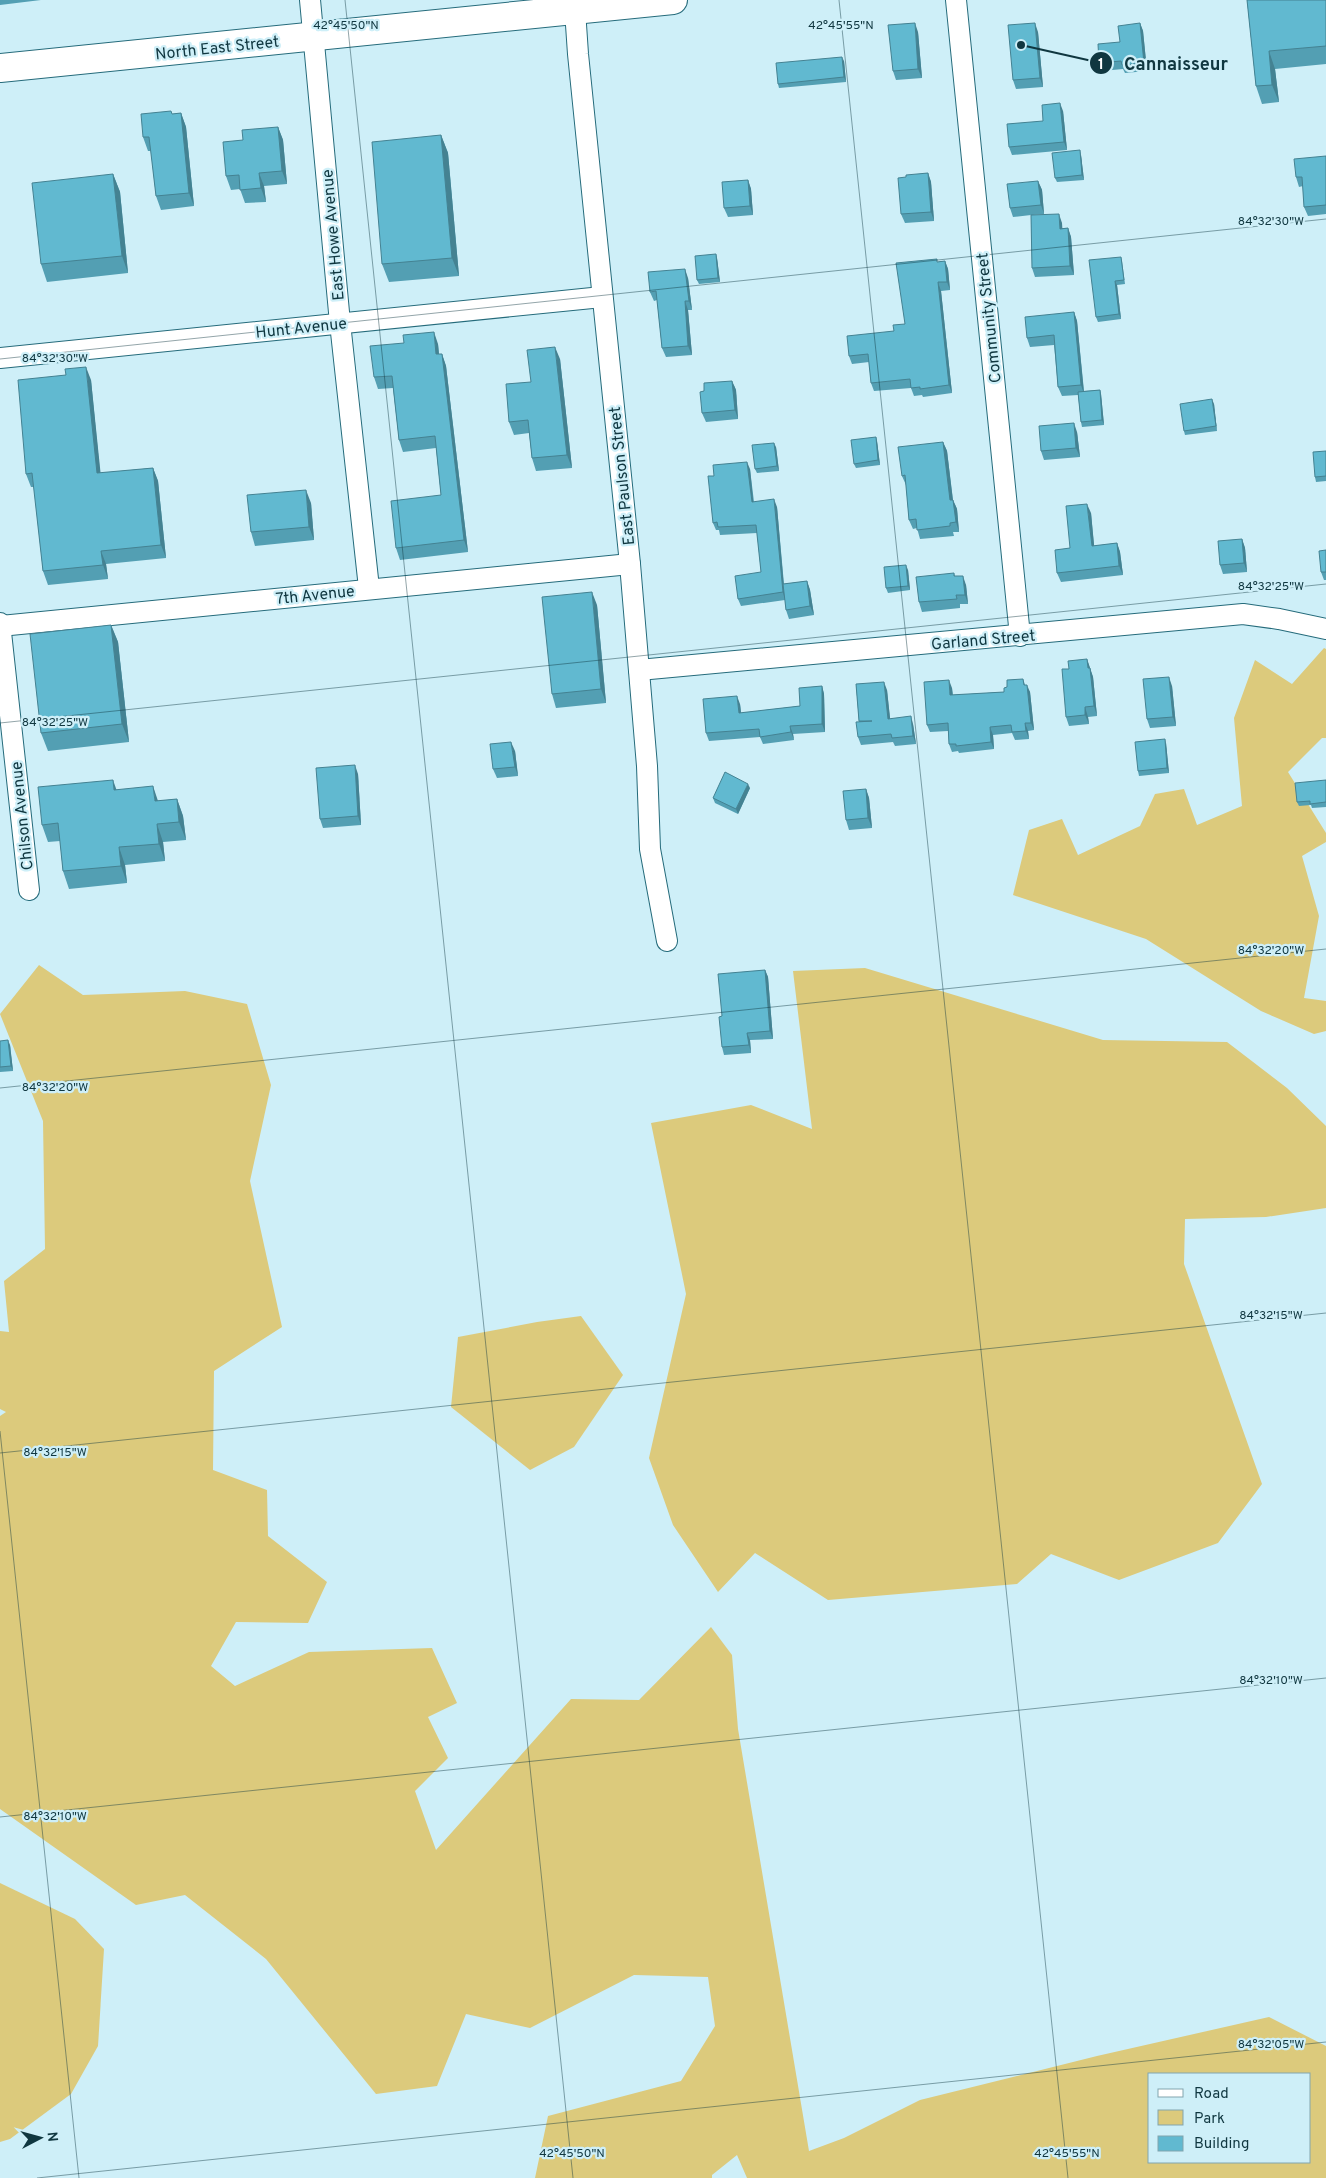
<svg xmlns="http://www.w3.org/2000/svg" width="1326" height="2178" font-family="Overpass,sans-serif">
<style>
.green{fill:#dcca7c;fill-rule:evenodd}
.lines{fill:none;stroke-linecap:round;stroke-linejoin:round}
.street-casing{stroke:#256b7b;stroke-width:22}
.secondary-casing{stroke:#256b7b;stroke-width:30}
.street{stroke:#fff;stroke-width:20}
.secondary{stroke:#fff;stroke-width:28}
.wall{fill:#539fb3}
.shaded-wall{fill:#448292}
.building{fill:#61b9d0;stroke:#448292}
.ticks{fill:none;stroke:#103740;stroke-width:1;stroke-opacity:0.45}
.labels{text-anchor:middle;stroke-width:4.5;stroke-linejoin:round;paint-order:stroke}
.street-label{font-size:16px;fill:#103740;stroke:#ceeff8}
.ticks-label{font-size:12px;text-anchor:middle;fill:#103740;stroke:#ceeff8;stroke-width:4.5;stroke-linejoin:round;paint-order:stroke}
.leader{fill:none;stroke:#103740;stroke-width:2}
.callout-dot{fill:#103740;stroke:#ceeff8;stroke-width:2}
.mark-label{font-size:15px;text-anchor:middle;font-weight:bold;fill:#fff}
.callout-label{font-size:18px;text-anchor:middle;font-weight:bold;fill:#103740;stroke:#ceeff8;stroke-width:4.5;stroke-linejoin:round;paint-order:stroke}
</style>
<rect width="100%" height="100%" fill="#ceeff8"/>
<g class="green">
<polygon points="1324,648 1326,649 1326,738 1322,738 1288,772 1326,833 1326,842 1302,856 1319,916 1304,998 1326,1001 1326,1031 1314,1034 1261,1011 1146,939 1013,895 1029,830 1062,819 1078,855 1140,826 1155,794 1184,789 1197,825 1242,806 1234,718 1255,660 1292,684"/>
<path d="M39,965L83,995L185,991L247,1004L271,1085L250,1181L282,1327L214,1371L213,1470L267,1490L268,1536L327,1582L308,1623L236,1622L211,1666L235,1686L309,1652L432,1648L457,1703L428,1717L448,1758L415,1791L436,1850L571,1699L639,1700L711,1627L732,1655L738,1729L809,2151L844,2138L920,2100L1097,2056L1269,2017L1326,2046V2178H747L737,2155L712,2175V2178H535L548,2116L681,2081L715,2026L708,1977L634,1975L530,2028L466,2014L437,2086L376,2094L266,1959L185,1895L136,1905L0,1809V1416L6,1412L0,1409V1331L9,1332L4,1281L45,1249L43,1121L0,1014ZM1150,2074H1310V2162H1150Z"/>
<polygon points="865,968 1103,1040 1227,1042 1287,1088 1326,1126 1326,1208 1266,1217 1185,1219 1184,1264 1262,1484 1218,1543 1119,1580 1051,1554 1017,1584 828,1600 755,1553 718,1592 673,1525 649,1458 686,1294 651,1123 751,1105 812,1129 793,971"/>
<polygon points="581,1316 623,1375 574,1447 530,1470 451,1407 458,1337 537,1322"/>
<polygon points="0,1883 75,1919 104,1949 98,2046 71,2094 10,2139 0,2142"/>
</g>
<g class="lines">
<g class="street-casing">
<g id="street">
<polyline points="310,0 340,323 369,588"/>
<polyline points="956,0 1020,636"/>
<polyline points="575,10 578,54 630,564 647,766 650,849 667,941"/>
<polyline points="0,358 602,297"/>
<polyline points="0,623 29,890"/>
<polyline points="0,626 630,564"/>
<polyline points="639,670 1243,614 1279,619 1326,629"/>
</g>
</g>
<g class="secondary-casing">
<polyline id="secondary" points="0,68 673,0"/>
</g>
<use href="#street" class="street"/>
<use href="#secondary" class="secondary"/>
</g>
<g class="wall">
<polygon points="0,0 41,0 0,5"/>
<polygon points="1247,0 1326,0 1326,64 1275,69 1279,102 1262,104 1256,86"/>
<polygon points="1140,23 1143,31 1147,71 1125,73 1123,69 1102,71 1099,63 1120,42"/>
<polygon points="918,32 922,78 896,80 893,71"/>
<polygon points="1038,32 1043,87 1016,89 1013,80"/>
<polygon points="844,61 846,82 779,88 778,84"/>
<polygon points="1063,111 1067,150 1012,155 1009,147 1043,121"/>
<polygon points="181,113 186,127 194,206 161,210 156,196 151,151 148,151 143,137 172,114"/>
<polygon points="278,127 283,140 287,184 264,186 266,202 245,203 240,189 231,190 226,176 243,140"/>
<polygon points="441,135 448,153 459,276 389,282 382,264"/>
<polygon points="1081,155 1084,180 1057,182 1055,178"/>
<polygon points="1326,156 1326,214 1308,216 1304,207 1303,186 1299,187 1296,177"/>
<polygon points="928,173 931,182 934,221 905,223 901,214 906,177"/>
<polygon points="113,174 120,192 128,273 47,282 41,264"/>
<polygon points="748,180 751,189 753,215 728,217 724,208"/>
<polygon points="1038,181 1042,190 1044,214 1032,215 1062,223 1062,228 1068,228 1071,237 1074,275 1035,277 1032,268 1031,215 1013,217 1010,208"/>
<polygon points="716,254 717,258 720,282 699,284 697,280"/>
<polygon points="1121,257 1122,261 1125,284 1117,285 1121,319 1098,322 1096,317"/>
<polygon points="945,261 948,269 950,290 941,291 952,393 923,397 922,395 914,396 911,388 874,391 871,383 869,362 852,364 849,356 894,331 905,324 938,262"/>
<polygon points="688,278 692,310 688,310 692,355 666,357 662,348 657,300 654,301 650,292"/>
<polygon points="1074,312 1077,321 1084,391 1100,390 1101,394 1104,425 1082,427 1081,422 1078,395 1062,396 1058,387 1054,345 1030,347 1027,338"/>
<polygon points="438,344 439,354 442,354 446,366 468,552 400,560 396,548 441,495 436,448 403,452 399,440 393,388 378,389 374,377"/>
<polygon points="560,359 572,468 536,471 532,458 529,433 514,435 509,422 531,382"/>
<polygon points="91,380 100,473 153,468 158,481 166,558 106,564 108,579 48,585 43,571 34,487 31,487 26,474"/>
<polygon points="732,381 736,390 738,419 706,422 702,413 704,391"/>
<polygon points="1214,404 1217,431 1185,435 1184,431"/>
<polygon points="1077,432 1080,457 1044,460 1041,451"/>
<polygon points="876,437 877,441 880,465 856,468 854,464"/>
<polygon points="943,442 947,451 953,500 957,509 959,532 953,532 954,536 920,539 917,528 913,529 909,520 906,485 902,476"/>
<polygon points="776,447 779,471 757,473 755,469"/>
<polygon points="1326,451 1326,481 1316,482 1315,477"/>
<polygon points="750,469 754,502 777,507 784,584 807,581 810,590 814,615 789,619 786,610 785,600 741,606 738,599 761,572 757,533 720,535 719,530 716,530 713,523"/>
<polygon points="311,503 314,540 255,546 251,532"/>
<polygon points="1091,513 1094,546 1117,543 1120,552 1123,575 1061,582 1057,573 1070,548"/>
<polygon points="1242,539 1245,548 1247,572 1223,574 1220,565"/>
<polygon points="1326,550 1326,580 1324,580 1321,572"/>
<polygon points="908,570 910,590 888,593 886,588"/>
<polygon points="954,573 955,576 966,585 968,604 960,604 960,608 922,612 919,602"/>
<polygon points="597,605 606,703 556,708 552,694"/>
<polygon points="111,625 118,642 129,742 48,751 41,733"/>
<polygon points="1087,659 1093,677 1097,716 1088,717 1089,724 1069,726 1066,717 1069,669"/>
<polygon points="1023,679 1025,685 1030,692 1034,730 1028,731 1029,739 1015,740 1012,733 993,735 994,749 959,753 958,751 952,752 949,744 948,731 930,732 927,725 952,688 953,695 1004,692 1007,687"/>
<polygon points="856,684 887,690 890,719 913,724 916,744 895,746 893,742 861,745 858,737 859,722"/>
<polygon points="822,686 824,694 825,732 793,734 794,740 763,744 760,737 709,741 706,733 740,704 741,713 800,706"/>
<polygon points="1172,686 1176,726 1150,728 1147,719"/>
<polygon points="1166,743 1169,773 1139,776 1138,771"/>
<polygon points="515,751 518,776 497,778 493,769"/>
<polygon points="358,774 361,825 323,828 320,819"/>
<polygon points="1326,780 1326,807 1312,808 1311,805 1299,806 1297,802"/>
<polygon points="750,788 738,814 715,803 713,798"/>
<polygon points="866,789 869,798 872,828 849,830 846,820"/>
<polygon points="116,790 158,801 177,799 183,816 186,840 163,842 165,861 125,865 127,883 69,889 63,871 60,841 48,842 42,825"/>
<polygon points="765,970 768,977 773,1039 750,1040 751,1053 724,1055 722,1047 722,1016"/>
<polygon points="0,1041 10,1045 13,1071 0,1072"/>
</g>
<g class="shaded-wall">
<polygon points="915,23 918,32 922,78 918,69"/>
<polygon points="1035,23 1038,32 1043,87 1040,78"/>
<polygon points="1140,23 1143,31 1147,71 1144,63"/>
<polygon points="1269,51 1275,69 1279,102 1272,85"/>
<polygon points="842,57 844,61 846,82 844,77"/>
<polygon points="1060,103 1063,111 1067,150 1064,142"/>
<polygon points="181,113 186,127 194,206 189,193"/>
<polygon points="278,127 283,140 287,184 282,171"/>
<polygon points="441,135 448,153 459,276 452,258"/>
<polygon points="1080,150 1081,155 1084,180 1082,175"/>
<polygon points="259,173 264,186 266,202 261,188"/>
<polygon points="928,173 931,182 934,221 931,212"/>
<polygon points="113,174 120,192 128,273 122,256"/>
<polygon points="748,180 751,189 753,215 750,206"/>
<polygon points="1038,181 1042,190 1044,214 1041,205"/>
<polygon points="1059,214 1062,223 1063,238 1060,229"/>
<polygon points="1068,228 1071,237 1074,275 1070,266"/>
<polygon points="716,254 717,258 720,282 718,278"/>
<polygon points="945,261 948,269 950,290 947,282"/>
<polygon points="685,269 688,278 692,310 689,301"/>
<polygon points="1115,281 1117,285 1121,319 1119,314"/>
<polygon points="938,282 941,291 952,393 949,385"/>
<polygon points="685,301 688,310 692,355 688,346"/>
<polygon points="1074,312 1077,321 1084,394 1081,385"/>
<polygon points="434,332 438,344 440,366 436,354"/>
<polygon points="555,347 560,359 572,468 567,455"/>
<polygon points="442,354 446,366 468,552 464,540"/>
<polygon points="86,367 91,380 102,487 97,473"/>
<polygon points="732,381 736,390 738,419 735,410"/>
<polygon points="1100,390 1101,394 1104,425 1102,420"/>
<polygon points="1212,399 1214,404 1217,431 1216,426"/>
<polygon points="1074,423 1077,432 1080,457 1076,448"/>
<polygon points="876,437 877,441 880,465 878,460"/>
<polygon points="943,442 947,451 954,510 950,500"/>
<polygon points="774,443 776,447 779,471 777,466"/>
<polygon points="747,462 750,469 754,510 752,502"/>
<polygon points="153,468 158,481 166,558 161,545"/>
<polygon points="306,490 311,503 314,540 309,527"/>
<polygon points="774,499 777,507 785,600 783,592"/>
<polygon points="953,500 957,509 959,532 956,522"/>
<polygon points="1087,504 1091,513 1095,555 1092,546"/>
<polygon points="1242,539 1245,548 1247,572 1244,563"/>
<polygon points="1117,543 1120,552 1123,575 1119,566"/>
<polygon points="101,551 106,564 108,579 103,565"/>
<polygon points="906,565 908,570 910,590 908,586"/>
<polygon points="963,576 966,585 968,604 965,595"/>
<polygon points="807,581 810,590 814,615 810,606"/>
<polygon points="592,592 597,605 606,703 601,689"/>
<polygon points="111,625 118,642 129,742 122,724"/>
<polygon points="1087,659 1093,677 1097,716 1094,706"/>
<polygon points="1169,677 1172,686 1176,726 1173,717"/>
<polygon points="949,680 952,688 953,702 950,695"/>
<polygon points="884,682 887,690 891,727 888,719"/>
<polygon points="1027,685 1030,692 1034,730 1031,723"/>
<polygon points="822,686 824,694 825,732 822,724"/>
<polygon points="737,696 740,704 742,721 739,713"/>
<polygon points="1085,707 1088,717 1089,724 1085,715"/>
<polygon points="911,716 913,724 916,744 913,736"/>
<polygon points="1025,723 1028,731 1029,739 1026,731"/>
<polygon points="790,726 793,734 794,740 791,732"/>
<polygon points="990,727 993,735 994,749 991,742"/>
<polygon points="1165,739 1166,743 1169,773 1167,768"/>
<polygon points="511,742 515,751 518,776 515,767"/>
<polygon points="355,765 358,774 361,825 358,816"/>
<polygon points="113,780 119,797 114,790"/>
<polygon points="748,784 750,788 738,814 736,809"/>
<polygon points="153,786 159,804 155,801"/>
<polygon points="866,789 869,798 872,828 868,818"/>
<polygon points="177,799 183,816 186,840 179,822"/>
<polygon points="157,824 163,842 165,861 159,844"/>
<polygon points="119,847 125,865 127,883 121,866"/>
<polygon points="765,970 768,977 773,1039 770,1031"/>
<polygon points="747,1033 750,1040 751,1053 749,1045"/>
<polygon points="8,1040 10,1045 13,1071 11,1066"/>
</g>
<g class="building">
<polygon points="1247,0 1326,0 1326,46 1269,51 1272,85 1256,86"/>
<polygon points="915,23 918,69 893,71 888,25"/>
<polygon points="1035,23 1040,78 1013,80 1008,25"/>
<polygon points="1140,23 1144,63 1122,65 1121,61 1099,63 1098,44 1120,42 1118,26"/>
<polygon points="842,57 844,77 778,84 776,63"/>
<polygon points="1060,103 1064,142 1009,147 1007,124 1043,121 1042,105"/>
<polygon points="171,111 172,114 181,113 189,193 156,196 149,137 143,137 141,114"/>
<polygon points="278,127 282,171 259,173 261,188 240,190 239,175 226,176 223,142 243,140 242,130"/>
<polygon points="441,135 452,258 382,264 372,142"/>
<polygon points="1080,150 1082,175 1055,178 1052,153"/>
<polygon points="1326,156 1326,205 1304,207 1302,177 1296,177 1294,159"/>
<polygon points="928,173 931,212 901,214 898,178 906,177 906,175"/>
<polygon points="113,174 122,256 41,264 32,183"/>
<polygon points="748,180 750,206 724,208 722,182"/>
<polygon points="1038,181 1041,205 1010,208 1007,184"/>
<polygon points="1059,214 1060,229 1068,228 1070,266 1032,268 1031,215"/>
<polygon points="716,254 718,278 697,280 695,256"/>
<polygon points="1121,257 1124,280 1115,281 1119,314 1096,317 1089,260"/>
<polygon points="937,259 937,262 945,261 947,282 938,282 949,385 920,389 920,387 911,388 910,379 871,383 868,354 849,356 847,336 894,331 893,325 905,324 896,263"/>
<polygon points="685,269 689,301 685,301 688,346 662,348 656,291 650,292 648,272"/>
<polygon points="1074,312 1081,385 1058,387 1054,335 1027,338 1025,317"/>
<polygon points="434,332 436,354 442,354 464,540 396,548 391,501 441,495 435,436 399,440 392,376 374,377 370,346 404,343 403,335"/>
<polygon points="555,347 567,455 532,458 528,420 509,422 506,384 531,382 527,350"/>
<polygon points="86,367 97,473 153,468 161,545 101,551 103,565 43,571 32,473 26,474 18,380 66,375 65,369"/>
<polygon points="732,381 735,410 702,413 700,392 704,391 704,383"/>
<polygon points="1100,390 1102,420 1081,422 1078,392"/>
<polygon points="1212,399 1216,426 1184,431 1180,404"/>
<polygon points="1074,423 1076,448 1041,451 1039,426"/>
<polygon points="876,437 878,460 854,464 851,440"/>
<polygon points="943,442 950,500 953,500 956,522 950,523 950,526 917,530 916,519 909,520 905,475 902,476 898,447"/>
<polygon points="774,443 777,466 755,469 752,445"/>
<polygon points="1326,451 1326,476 1315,477 1313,452"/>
<polygon points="747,462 752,502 774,499 783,592 738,599 735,576 761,572 756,525 718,527 717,522 713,523 708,476 714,476 713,465"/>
<polygon points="306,490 309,527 251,532 247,495"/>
<polygon points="1087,504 1092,546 1117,543 1119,566 1057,573 1055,550 1070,548 1066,506"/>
<polygon points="1242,539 1244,563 1220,565 1218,541"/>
<polygon points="1326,550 1326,572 1321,572 1319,551"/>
<polygon points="906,565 908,586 886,588 884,567"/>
<polygon points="954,573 954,576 963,576 965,595 956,595 957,599 919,602 916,577"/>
<polygon points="807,581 810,606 786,610 783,584"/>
<polygon points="592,592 601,689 552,694 542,597"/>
<polygon points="111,625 122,724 41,733 30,634"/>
<polygon points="1087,659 1088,668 1090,668 1094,706 1085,707 1085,715 1066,717 1062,669 1069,669 1068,661"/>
<polygon points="1169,677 1173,717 1147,719 1143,679"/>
<polygon points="1023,679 1024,685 1027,685 1031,723 1025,723 1026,731 1012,732 1011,725 990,727 991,742 956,746 956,744 949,744 948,723 927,725 924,682 949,680 950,695 1004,692 1004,688 1007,687 1007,680"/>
<polygon points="884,682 888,719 911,716 913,736 892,738 891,734 858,737 856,722 872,721 859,721 856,684"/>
<polygon points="822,686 822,724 790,726 791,732 760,737 759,729 706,733 703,699 737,696 739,713 800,706 799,688"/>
<polygon points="1165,739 1167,768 1138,771 1135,742"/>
<polygon points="511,742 515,767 493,769 490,744"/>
<polygon points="355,765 358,816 320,819 316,768"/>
<polygon points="725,772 748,784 736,809 713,798"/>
<polygon points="113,780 114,790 153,786 155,801 177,799 179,822 157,824 159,844 119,847 121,866 63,871 58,823 42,825 38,787"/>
<polygon points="1326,780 1326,802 1310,804 1310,801 1297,802 1295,783"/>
<polygon points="866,789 868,818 846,820 843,791"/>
<polygon points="765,970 770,1031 747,1033 749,1045 722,1047 719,1017 722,1016 718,974"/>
<polygon points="8,1040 11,1066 0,1067 0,1041"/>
</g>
<path class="ticks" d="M345,0L573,2178M839,0L1068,2178M0,359L1326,219M0,723L1326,584M0,1088L1326,949M0,1431L79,2178M0,1453L1326,1313M0,1817L1326,1678M37,2178L1326,2042"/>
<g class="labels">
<g class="street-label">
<text transform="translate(217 47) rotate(-6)" y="6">North East Street</text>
<text transform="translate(332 235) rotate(-95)" y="6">East Howe Avenue</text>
<text transform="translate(988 318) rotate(-96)" y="6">Community Street</text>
<text transform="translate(301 327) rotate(-6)" y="6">Hunt Avenue</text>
<text transform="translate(621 476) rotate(-96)" y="6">East Paulson Street</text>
<text transform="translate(315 594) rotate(-6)" y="6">7th Avenue</text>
<text transform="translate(983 639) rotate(-5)" y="6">Garland Street</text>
<text transform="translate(21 816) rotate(-96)" y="6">Chilson Avenue</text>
</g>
</g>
<g class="ticks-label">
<text x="346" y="29">42°45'50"N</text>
<text x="841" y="29">42°45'55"N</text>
<text x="1271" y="225">84°32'30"W</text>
<text x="55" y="362">84°32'30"W</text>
<text x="1271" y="590">84°32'25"W</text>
<text x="55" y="726">84°32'25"W</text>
<text x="1271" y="954">84°32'20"W</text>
<text x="55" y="1091">84°32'20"W</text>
<text x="1271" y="1319">84°32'15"W</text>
<text x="55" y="1456">84°32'15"W</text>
<text x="1271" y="1684">84°32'10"W</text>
<text x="55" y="1820">84°32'10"W</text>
<text x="1271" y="2048">84°32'05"W</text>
<text x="572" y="2157">42°45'50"N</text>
<text x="1067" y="2157">42°45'55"N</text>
</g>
<path class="leader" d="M1021 45L1101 63"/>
<g class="callout-dot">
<circle cx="1021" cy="45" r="5"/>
<circle cx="1101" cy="63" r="12"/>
</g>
<g class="mark-label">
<text x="1101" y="69">1</text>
</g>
<g class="callout-label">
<text x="1176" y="70">Cannaisseur</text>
</g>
<rect x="1148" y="2073" width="162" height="90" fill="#ceeff8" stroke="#82a5ae"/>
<rect x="1158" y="2089" width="25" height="8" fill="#ffffff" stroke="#82a5ae"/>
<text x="1194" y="2098" font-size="15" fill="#103740">Road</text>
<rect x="1158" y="2110" width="25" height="15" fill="#dcca7c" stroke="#82a5ae"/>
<text x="1194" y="2123" font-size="15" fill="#103740">Park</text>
<rect x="1158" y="2136" width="25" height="15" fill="#61b9d0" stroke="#82a5ae"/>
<text x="1194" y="2148" font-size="15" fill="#103740">Building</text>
<g transform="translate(40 2138) rotate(84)" stroke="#ceeff8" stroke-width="4" paint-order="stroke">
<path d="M0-4L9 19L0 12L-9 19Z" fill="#103740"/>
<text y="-8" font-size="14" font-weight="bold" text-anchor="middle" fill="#103740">N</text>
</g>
</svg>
